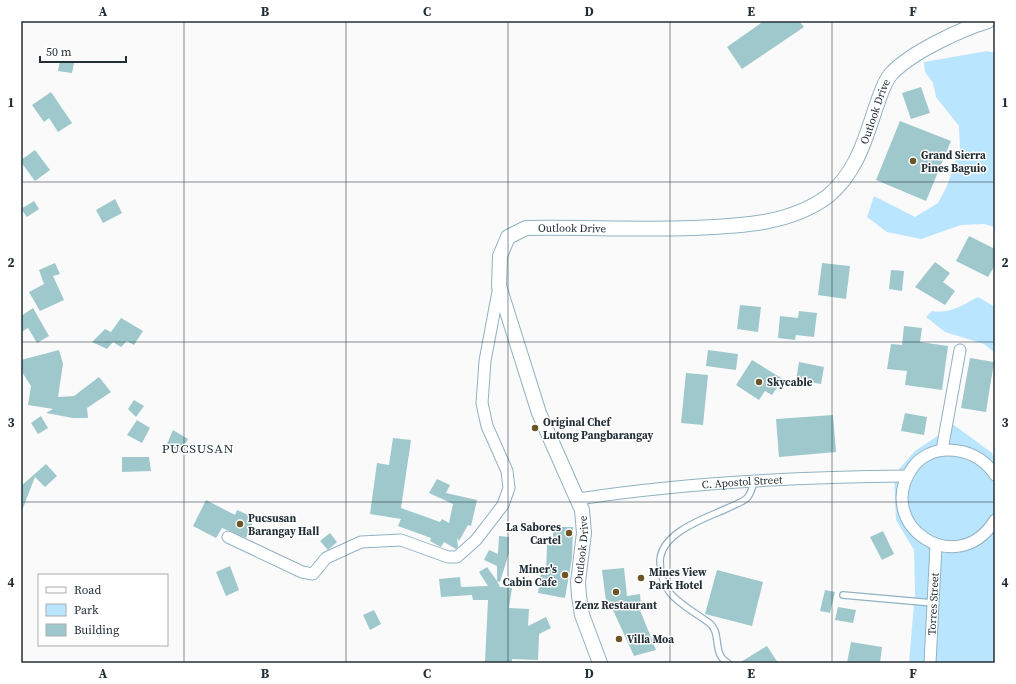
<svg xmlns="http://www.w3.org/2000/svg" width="1016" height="684" font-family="'Source Serif 4',serif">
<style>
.green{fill:#bae5fe}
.building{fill:#9ec8cc}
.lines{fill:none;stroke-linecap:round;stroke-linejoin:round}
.service-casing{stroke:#91b2c4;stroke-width:8}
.minor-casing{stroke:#91b2c4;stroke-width:13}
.tertiary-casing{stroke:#91b2c4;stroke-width:16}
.service{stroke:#fff;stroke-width:5.5}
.minor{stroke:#fff;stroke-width:11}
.tertiary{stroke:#fff;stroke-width:14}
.grid{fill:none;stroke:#222f36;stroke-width:1;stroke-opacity:0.55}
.poi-dot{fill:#6c5525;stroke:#fff;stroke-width:1.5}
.labels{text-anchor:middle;stroke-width:3;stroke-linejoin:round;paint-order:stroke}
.street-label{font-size:11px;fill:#222f36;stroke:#fff}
.poi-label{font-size:11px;font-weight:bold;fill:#222f36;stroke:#fff;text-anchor:start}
.quarter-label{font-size:13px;letter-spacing:1px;fill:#222f36;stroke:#fff}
.neatline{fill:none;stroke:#222f36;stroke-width:1.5}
.grid-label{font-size:13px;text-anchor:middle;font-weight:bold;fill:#222f36}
</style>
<rect width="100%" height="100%" fill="#fafafa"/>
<g class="green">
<polygon points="987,51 995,53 995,227 984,224 961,225 921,239 887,232 867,217 874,196 915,217 938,203 947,186 960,149 959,126 936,97 933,83 925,72 924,62"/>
<path d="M978,297L995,307V353L984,344L945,332L926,317L932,311C951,314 962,305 978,297Z"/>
<polygon points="954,425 992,453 995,464 995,663 909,663 915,592 914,550 896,520 894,475 915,451"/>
</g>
<g class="building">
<polygon points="764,21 799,21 804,27 742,69 727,47"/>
<polygon points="60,61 74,63 72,73 58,71"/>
<polygon points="921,87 930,113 911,119 902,93"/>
<polygon points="51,92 72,123 58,132 49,118 44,122 32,105"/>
<polygon points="900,121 951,141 926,201 876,180"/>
<polygon points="35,150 50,170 35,181 21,162 21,160"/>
<polygon points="115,199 122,213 103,223 96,210"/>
<polygon points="34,201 39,209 27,217 21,209"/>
<polygon points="969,236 995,249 995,265 988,277 956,261"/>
<polygon points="935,262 950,273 943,282 955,291 945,305 915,287"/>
<polygon points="55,263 60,274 53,276 64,300 40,311 29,292 44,284 39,270"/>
<polygon points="822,263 850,266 846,299 818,295"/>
<polygon points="891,270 904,271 902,291 889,289"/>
<polygon points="740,305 761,307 758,332 737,329"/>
<polygon points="33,308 49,336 37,343 28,328 21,332 21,316"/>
<polygon points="799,311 817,313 814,337 796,335 795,340 778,338 780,316 798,318"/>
<polygon points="121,318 143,331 134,345 127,341 121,347 113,342 107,349 92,342 105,329 111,332"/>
<polygon points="904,326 922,328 920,342 948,346 942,390 905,385 907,371 887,369 891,344 902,345"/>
<polygon points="59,350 63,364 58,397 74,396 99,377 111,392 87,408 88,418 73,418 46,413 53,409 28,405 31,386 22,372 21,360"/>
<polygon points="708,350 738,354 736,370 706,366"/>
<polygon points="970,358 994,362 986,412 961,408"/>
<polygon points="752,360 783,379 772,395 765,391 759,400 736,385"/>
<polygon points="799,362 824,367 821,384 796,380"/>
<polygon points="686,373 708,375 703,425 681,423"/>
<polygon points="134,400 144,406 136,417 128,409"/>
<polygon points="905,413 927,417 924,435 901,431"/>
<polygon points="833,415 836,452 779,457 776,419"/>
<polygon points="41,416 48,428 38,434 31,423"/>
<polygon points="137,420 150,428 142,443 127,435"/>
<polygon points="173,430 188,439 181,453 167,444"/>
<polygon points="393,438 411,440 401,508 440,522 442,519 449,523 453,504 429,493 437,479 450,485 446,493 477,500 471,526 468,525 459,541 457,538 458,547 456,549 444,542 441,547 430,541 431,538 398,526 401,519 370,514 377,463 389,465"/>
<polygon points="122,457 149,457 151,471 122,472"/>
<polygon points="46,464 57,476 45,487 35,477 21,513 21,486"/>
<polygon points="206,500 235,515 237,510 255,518 246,538 222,528 216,538 193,526"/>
<polygon points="553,527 573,527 572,558 565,598 538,593 541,574 546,575 547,544 553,544"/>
<polygon points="883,531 894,554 882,560 870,537"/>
<polygon points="330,533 337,542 328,550 320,541"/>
<polygon points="499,536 509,537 509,553 500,582 497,581 500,587 512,588 509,608 529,609 528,626 546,617 551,628 539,634 538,660 512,659 512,663 485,663 488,600 473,600 472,595 441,597 439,579 460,577 461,587 488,586 479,572 487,567 497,581 497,566 484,560 489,550 498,554"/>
<polygon points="230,566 239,590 226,596 216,572"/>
<polygon points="624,568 627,596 640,594 641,605 638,605 656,650 634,656 612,608 607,609 602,570"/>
<polygon points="717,570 763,582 752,626 705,614"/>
<polygon points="825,590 835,592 830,613 820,611"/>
<polygon points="838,607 856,610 853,623 835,620"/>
<polygon points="374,610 381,624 370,630 363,615"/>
<polygon points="851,642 882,647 880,663 847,663"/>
<polygon points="767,646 778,663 739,663"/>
</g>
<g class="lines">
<g class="service-casing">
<g id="service">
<polyline points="843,595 933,603"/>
<path d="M728,663C711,654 723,632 708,622C683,604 660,596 660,561C661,532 706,518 728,508C734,505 743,502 747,498C751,493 753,486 754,481"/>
</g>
</g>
<g class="minor-casing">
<g id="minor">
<polyline points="942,450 960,350"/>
<path d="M995,475C984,458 968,450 947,450C934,450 920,457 913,467C872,524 957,582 995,520"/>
<path id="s1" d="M578,499C687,482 797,477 907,476"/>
<polyline points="228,537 302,572 313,574 326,558 361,542 401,540 448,557 457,557 476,540 503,505 509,488 507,471 487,426 482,403 485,361 499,286"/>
<path id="s2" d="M930,663L936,545"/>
</g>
</g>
<g class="tertiary-casing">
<g id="tertiary">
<path id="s3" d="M600,663L582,615L579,596L578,582L584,533L582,510L539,413L499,286L500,256L508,237L526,228C581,227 636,230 692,228C737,226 790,225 828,196C856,173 865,140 876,107C880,97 883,83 891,74C910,53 961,29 988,21"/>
</g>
</g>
<use href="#service" class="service"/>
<use href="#minor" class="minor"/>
<use href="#tertiary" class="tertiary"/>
</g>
<path class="grid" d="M184,21V663M346,21V663M508,21V663M670,21V663M832,21V663M21,182H995M21,342H995M21,502H995"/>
<g class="poi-dot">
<circle cx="913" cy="161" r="4"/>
<circle cx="759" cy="382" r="4"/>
<circle cx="535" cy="428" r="4"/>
<circle cx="240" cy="524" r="4"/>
<circle cx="569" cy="533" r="4"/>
<circle cx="565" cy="575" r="4"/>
<circle cx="641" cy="578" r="4"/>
<circle cx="616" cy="592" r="4"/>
<circle cx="619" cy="639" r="4"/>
</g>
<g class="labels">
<g class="street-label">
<text dy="4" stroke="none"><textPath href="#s3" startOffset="873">Outlook Drive</textPath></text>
<text dy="4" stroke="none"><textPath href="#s3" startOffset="513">Outlook Drive</textPath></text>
<text dy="4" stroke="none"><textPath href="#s1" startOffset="165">C. Apostol Street</textPath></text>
<text dy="4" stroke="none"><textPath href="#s3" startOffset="117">Outlook Drive</textPath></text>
<text dy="4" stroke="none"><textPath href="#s2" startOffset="59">Torres Street</textPath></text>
</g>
<g class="poi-label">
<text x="921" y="159">Grand Sierra<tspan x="921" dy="13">Pines Baguio</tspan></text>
<text x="767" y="386">Skycable</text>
<text x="543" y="426">Original Chef<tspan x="543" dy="13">Lutong Pangbarangay</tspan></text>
<text x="248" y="522">Pucsusan<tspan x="248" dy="13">Barangay Hall</tspan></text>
<text x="561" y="531" text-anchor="end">La Sabores<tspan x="561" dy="13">Cartel</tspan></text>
<text x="557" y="573" text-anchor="end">Miner's<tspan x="557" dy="13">Cabin Cafe</tspan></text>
<text x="649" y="576">Mines View<tspan x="649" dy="13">Park Hotel</tspan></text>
<text x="616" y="609" text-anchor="middle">Zenz Restaurant</text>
<text x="627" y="643">Villa Moa</text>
</g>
<g class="quarter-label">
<text x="198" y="453">PUCSUSAN</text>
</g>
</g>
<rect width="1016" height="684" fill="none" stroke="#ffffff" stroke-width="44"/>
<rect x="38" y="574" width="130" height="72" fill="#ffffff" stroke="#a7acaf"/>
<rect x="46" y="587" width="20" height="6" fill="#ffffff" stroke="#a7acaf"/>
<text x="74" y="594" font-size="12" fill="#222f36">Road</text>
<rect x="46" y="604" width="20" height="12" fill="#bae5fe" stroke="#a7acaf"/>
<text x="74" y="614" font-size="12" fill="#222f36">Park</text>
<rect x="46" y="624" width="20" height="12" fill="#9ec8cc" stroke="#a7acaf"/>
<text x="74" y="634" font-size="12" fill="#222f36">Building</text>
<path d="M40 56v6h86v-6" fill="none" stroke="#222f36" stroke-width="2"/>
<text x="46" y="56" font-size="12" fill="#222f36" stroke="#ffffff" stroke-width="3" paint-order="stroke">50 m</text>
<rect x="22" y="22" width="972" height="640" class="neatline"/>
<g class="grid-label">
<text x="103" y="16">A</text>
<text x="265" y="16">B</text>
<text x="427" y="16">C</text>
<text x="589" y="16">D</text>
<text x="751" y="16">E</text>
<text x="913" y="16">F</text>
<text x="11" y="107">1</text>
<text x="1005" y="107">1</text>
<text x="11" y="267">2</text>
<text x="1005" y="267">2</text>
<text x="11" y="427">3</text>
<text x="1005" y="427">3</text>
<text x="11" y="587">4</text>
<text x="1005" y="587">4</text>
<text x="103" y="678">A</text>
<text x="265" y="678">B</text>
<text x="427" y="678">C</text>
<text x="589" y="678">D</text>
<text x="751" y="678">E</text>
<text x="913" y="678">F</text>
</g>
</svg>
